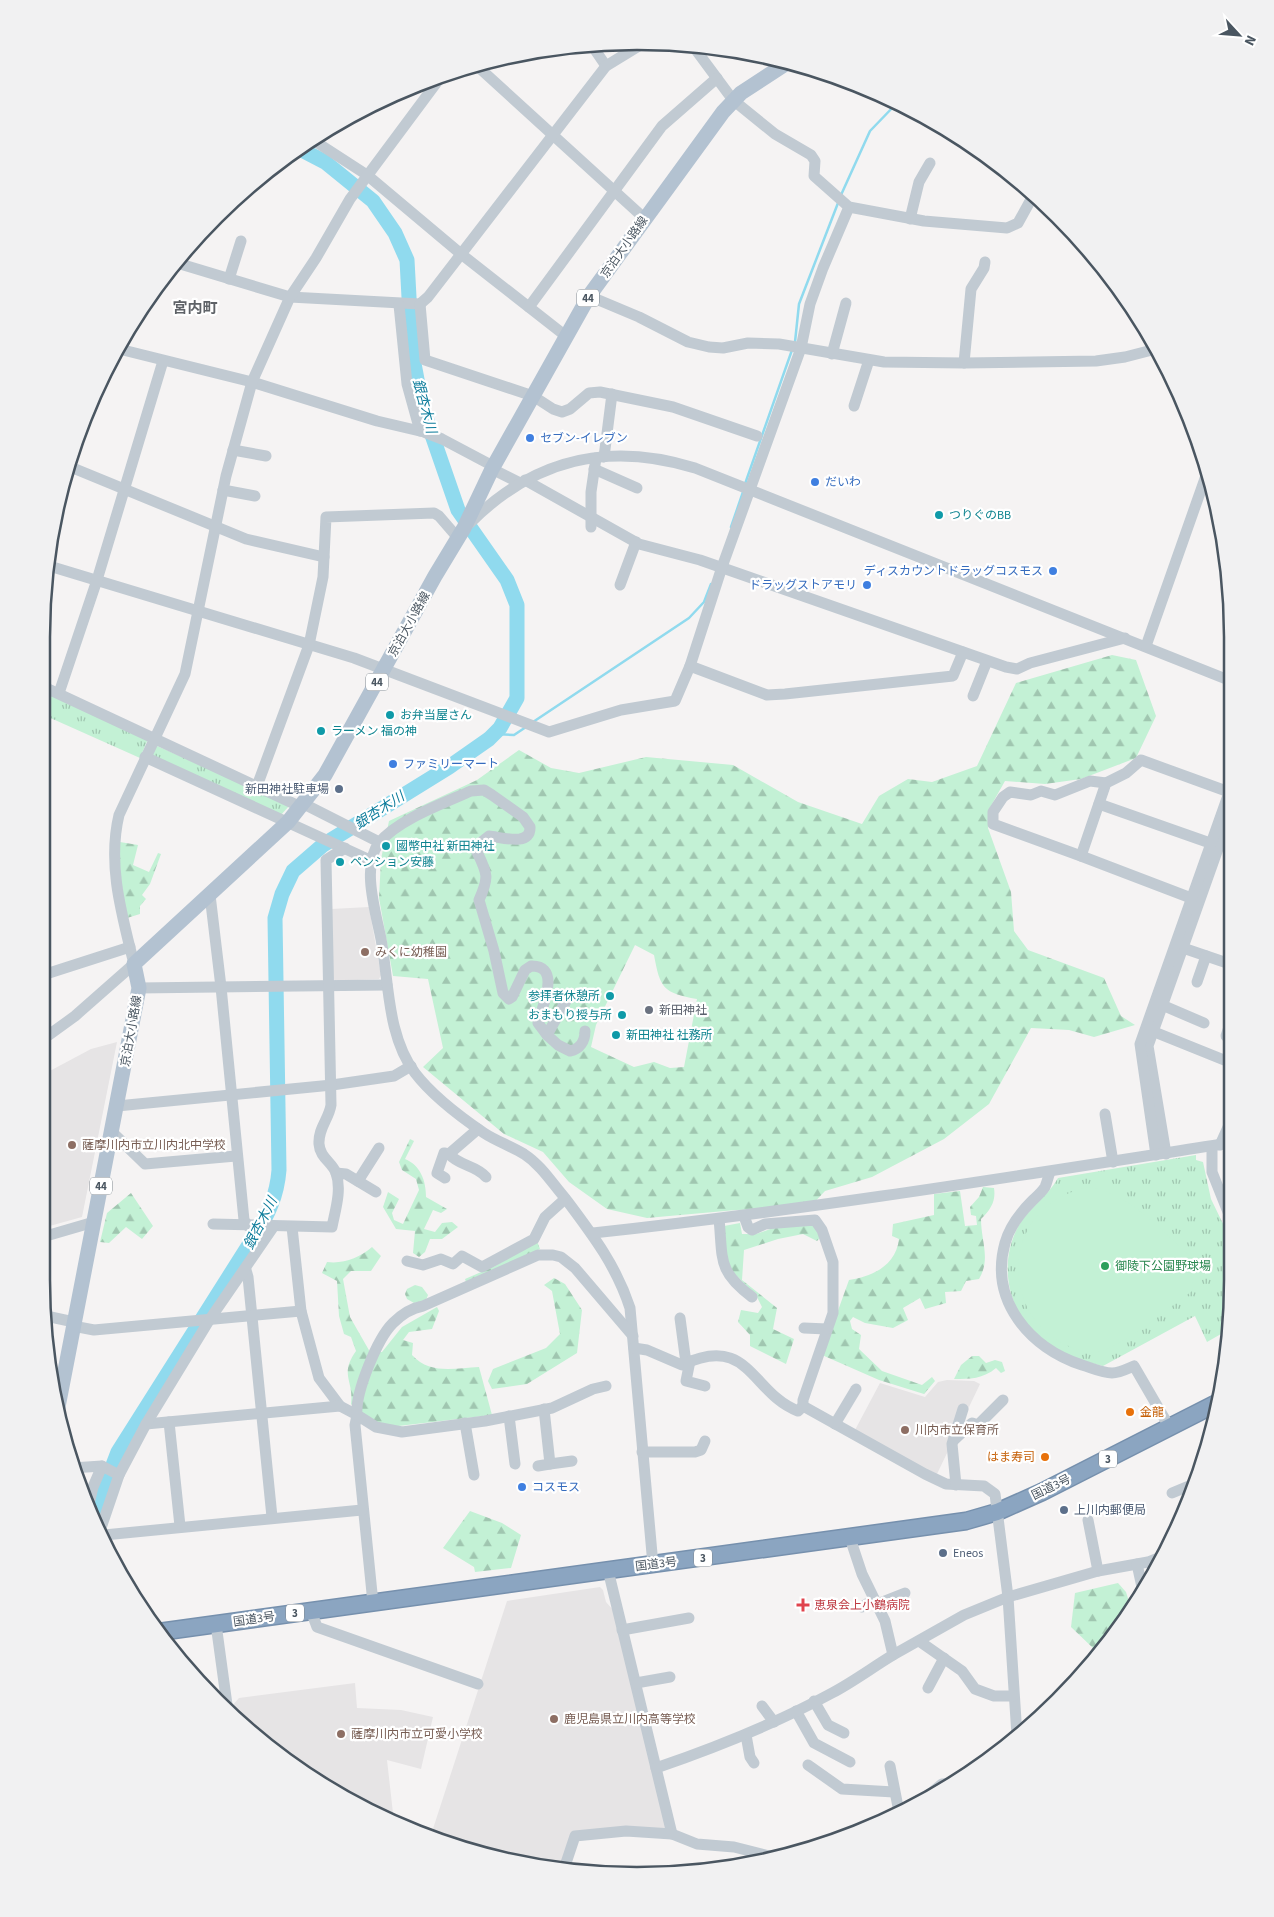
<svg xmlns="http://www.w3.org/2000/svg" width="1274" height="1917" font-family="'Source Sans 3','Noto Sans JP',sans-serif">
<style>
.education{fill:#e6e4e5}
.forest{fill:url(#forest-firs);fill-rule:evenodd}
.park{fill:url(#park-tufts)}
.garden{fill:#c3f1d5}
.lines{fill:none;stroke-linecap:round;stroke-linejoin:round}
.stream{stroke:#90daee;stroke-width:2.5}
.river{stroke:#90daee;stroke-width:15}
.highway-casing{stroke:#7690ad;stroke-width:19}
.minor{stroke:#c1cad2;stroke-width:11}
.major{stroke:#b3c2d1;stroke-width:15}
.highway{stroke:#8ba5c1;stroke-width:16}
.shop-dot{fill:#3f7fe0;stroke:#fff;stroke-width:2}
.culture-dot{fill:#0f9aa8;stroke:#fff;stroke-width:2}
.service-dot{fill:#5c6f8a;stroke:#fff;stroke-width:2}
.education-dot{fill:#8d6e63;stroke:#fff;stroke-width:2}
.worship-dot{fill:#6b7280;stroke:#fff;stroke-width:2}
.leisure-dot{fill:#2e9e5b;stroke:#fff;stroke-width:2}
.food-dot{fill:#e8710a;stroke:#fff;stroke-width:2}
.health-dot{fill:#e0444e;stroke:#fff;stroke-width:2}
.labels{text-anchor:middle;stroke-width:4.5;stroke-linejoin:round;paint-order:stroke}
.shield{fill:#fff;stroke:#808990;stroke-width:1}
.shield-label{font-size:11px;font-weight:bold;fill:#4a5661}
.street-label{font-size:12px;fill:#4a5661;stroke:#fff}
.shop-label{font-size:12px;fill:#366cbe;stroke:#fff;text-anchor:start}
.culture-label{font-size:12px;fill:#0d838f;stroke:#fff;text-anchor:start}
.service-label{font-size:12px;fill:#4e5e75;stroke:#fff;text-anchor:start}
.education-label{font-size:12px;fill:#785e54;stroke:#fff;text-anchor:start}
.worship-label{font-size:12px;fill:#5b616d;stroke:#fff;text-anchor:start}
.leisure-label{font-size:12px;fill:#27864d;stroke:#fff;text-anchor:start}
.food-label{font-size:12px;fill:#c56008;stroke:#fff;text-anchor:start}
.health-label{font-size:12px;fill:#be3a42;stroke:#fff;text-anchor:start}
.water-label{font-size:14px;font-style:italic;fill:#0c7c9b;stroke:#fff}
.quarter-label{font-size:15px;font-weight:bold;fill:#5f6368;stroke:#fff}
.rim{fill:none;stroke:#4a5661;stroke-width:2.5}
</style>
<defs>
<pattern id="forest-firs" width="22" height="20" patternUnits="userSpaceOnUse" patternTransform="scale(1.25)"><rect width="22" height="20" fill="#c3f1d5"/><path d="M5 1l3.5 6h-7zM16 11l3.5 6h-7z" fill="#a0c6b0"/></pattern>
<pattern id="park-tufts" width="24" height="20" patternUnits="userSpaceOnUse" patternTransform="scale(1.25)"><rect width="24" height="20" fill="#c3f1d5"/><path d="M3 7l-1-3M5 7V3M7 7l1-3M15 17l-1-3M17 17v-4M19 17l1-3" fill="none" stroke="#a0c6b0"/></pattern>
</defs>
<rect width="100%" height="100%" fill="#f5f3f3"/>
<g class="education">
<polygon points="369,907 381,975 379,979 335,981 333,978 331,909"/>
<polygon points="117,1042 82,1217 46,1227 46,1073 91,1049"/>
<polygon points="947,1380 974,1381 980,1384 937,1474 915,1464 855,1430 880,1383 925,1397 938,1382"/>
<polygon points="600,1587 603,1590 606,1602 614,1611 666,1827 661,1831 575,1832 562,1869 483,1856 430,1838 507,1601"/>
<polygon points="355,1683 357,1708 401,1710 433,1717 421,1769 387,1760 394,1822 274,1752 231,1715 230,1708 239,1698"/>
</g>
<g class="forest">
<path d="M1112,655L1136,660L1156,716L1136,758L1081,779L1045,784L1005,781L988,811V828L1011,892L1014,931L1028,950L1104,978L1121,1016L1135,1025L1094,1037L1069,1030L1031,1028L989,1104L944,1139L872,1177L825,1191L809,1208L736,1210L647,1218L607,1209L569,1182L543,1152L504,1134L423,1067L443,1048L428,979L393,976L379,898L381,859L389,821L477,780L519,750L551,768L579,773L646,757L733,765L798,802L862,824L879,796L908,779L932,782L977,766L1016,683ZM635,945L654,955C660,988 663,993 697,999L684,1067L670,1068L654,1062L634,1067L591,1047L596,1025Z"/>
<polygon points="120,842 138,845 133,865 149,872 158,853 161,854 150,884 142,895 146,899 140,906 140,914 127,918 118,863"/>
<path d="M410,1139L414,1141L405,1159C420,1165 426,1180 426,1197L447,1209L441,1213L433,1210L424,1229L435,1232L442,1223L452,1222L458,1227L442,1239H430L425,1252L419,1257L413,1253L415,1231L396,1229L383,1207L388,1192L399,1199L392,1213L394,1220L403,1224L419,1190L416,1179L402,1170L399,1162Z"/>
<path d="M983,1187L994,1188C996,1201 991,1209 981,1219C981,1241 991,1259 979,1279L966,1281L961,1291L945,1292L946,1303L925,1309L920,1298L903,1308L908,1320L893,1328L865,1323L853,1317L850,1321L852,1329L861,1335L859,1349L882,1371L922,1385L932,1377L935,1381L924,1394L879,1380L822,1355L849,1280C874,1276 896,1265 899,1239L892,1236L893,1224L934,1215V1194L960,1191L965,1226L977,1225L976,1216L971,1215L970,1207L979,1197Z"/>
<polygon points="131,1193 153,1226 142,1239 126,1227 109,1243 100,1242 107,1213"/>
<polygon points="740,1223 742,1234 756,1234 779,1226 809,1223 816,1228 821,1237 817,1241 803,1234 778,1239 744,1250 742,1280 777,1308 773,1329 794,1339 786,1364 750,1346 750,1335 738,1322 741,1310 758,1313 762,1307 757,1297 727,1266 724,1226"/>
<polygon points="537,1241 540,1249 466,1282 465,1279 495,1266"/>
<path d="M372,1247L381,1256L371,1271H351L343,1279L350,1317L370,1352H382L402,1327L437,1307L439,1311L432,1329L409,1332L403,1340L413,1343L412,1355C430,1375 455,1368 479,1367L492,1415L390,1427L364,1418L351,1404C354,1380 339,1375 356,1351L351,1337L344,1334L339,1316L337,1281L322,1273L327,1262C344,1264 359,1258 372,1247Z"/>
<polygon points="554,1278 565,1284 582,1310 577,1353 527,1384 492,1389 488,1381 493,1369 546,1348 560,1334 552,1291 544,1285"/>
<polygon points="415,1285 422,1287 428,1295 426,1300 414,1303 407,1299 405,1294 407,1289"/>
<path d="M972,1356H979L986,1363L995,1360L1002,1362L1005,1371L1001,1373L996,1368C983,1379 970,1379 954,1379L961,1365Z"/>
<polygon points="470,1511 502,1523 521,1535 511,1568 475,1572 474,1567 443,1548"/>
<polygon points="1118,1583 1126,1592 1130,1605 1101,1648 1093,1648 1071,1627 1075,1593"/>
</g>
<g class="park">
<polygon points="46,691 148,739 140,758 46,716"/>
<polygon points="155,745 290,805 280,816 152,757"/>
<path d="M1196,1155V1160L1203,1162L1211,1199L1227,1232L1221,1334L1207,1342L1195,1316L1103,1366C1086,1362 1056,1353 1043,1342C1008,1313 997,1265 1019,1225C1030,1207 1048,1196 1058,1178Z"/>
</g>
<path class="garden" d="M1089,1187C1130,1193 1164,1233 1193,1259L1192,1291C1171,1306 1120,1350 1095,1352C1085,1353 1075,1349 1066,1345C1013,1320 1001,1248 1045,1208C1057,1196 1073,1191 1089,1187Z"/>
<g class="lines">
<g class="stream">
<polyline points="841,195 870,131 896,104"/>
<polyline points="795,342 799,304 838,203"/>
<polyline points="745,484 792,350"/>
<polyline points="731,527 743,492"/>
<polyline points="533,722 689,618 704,602 711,584"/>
<polyline points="489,739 495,734 514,735 526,727"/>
</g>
<path class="river" d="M94,1515L118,1452L254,1237C268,1215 277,1196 279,1170L275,918L282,894L293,871L323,845L449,767L489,739L500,728L517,698V605L507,580L458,510L422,406L412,353L407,260L395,233L373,201L325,162L300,149"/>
<g class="highway-casing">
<polyline id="highway" points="159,1632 966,1521 997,1512 1042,1492 1217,1403"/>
</g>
<g class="minor">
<polyline points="591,44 606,66"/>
<polyline points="693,46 733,100 775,134 811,155 815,161 814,176 849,207 924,221 1007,228 1018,223 1034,194"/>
<polyline points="475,64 644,218"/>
<polyline points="313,140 367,175 461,254 567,337"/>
<polyline points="910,219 919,182 930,163"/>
<polyline points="177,263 290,297 420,304 428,297 606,66 642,44"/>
<polyline points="229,279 241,241"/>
<polyline points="589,296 639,317 688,342 709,347 723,348 748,343 779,344 884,362 964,363 1096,361 1125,357 1156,349"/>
<polyline points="420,304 425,360 533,396 553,409 562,412 570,409 589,393 600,392 673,407 757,436"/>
<polyline points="399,305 407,384 420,431"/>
<polyline points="529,307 662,126 717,78"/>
<polyline points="119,349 252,382 377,421 424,432 442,439 493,466"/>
<polyline points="832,354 846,303"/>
<polyline points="964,363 971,289 984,268 985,262"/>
<polyline points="854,406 869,360"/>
<polyline points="233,450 266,456"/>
<polyline points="604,457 612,394"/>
<polyline points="68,466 246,539 324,557"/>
<polyline points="492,469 520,483"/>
<polyline points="594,469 637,488"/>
<polyline points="525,480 639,544 700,560 1006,667 1017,669 1030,663 1125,638"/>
<polyline points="223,490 255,496"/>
<path d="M470,523C534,459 608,441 695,468L1231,681"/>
<polyline points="591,527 591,492 596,458"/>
<polyline points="46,565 354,658 549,732 621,710 675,701 690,666 722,567 801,348 810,304 823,268 849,207"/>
<polyline points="620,585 636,542"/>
<polyline points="1146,646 1208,470"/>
<polyline points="690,666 767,695 785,694 953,676 963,652"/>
<polyline points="46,688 301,807"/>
<polyline points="59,693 97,580 163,361"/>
<polyline points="973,696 987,661"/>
<polyline points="145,757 372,861"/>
<polyline points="257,786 309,645 323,577 326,517 434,513 439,516 458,538"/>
<polyline points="304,804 379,842"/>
<polyline points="1099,804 1210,843"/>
<polyline points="1081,856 993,824 993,812 1003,797 1010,792 1031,795 1041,791 1055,795 1090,781 1106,783"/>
<polyline points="210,895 221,987 244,1220 248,1226"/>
<polyline points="1191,898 1081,856 1106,783 1126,773 1141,760 1229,792"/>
<polyline points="1183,948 1230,964"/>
<polyline points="46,974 130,947"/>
<polyline points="1197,982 1206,956"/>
<polyline points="139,988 387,985"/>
<path d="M566,1001L547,1035L538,1023C542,1007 562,965 531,966L525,970L512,997L509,999L503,993L494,951L479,900C489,878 488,874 477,852L479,844L489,836C501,837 531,847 530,827L523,817L492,795L484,790L471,791C444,803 397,820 379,843C361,866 376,913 381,939C389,982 387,1036 415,1073C431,1094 462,1118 484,1133C496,1141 511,1146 524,1154C541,1165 552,1183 565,1198C592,1234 616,1265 630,1308L653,1565"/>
<polyline points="1162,1005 1204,1023"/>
<polyline points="1152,1031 1229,1062"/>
<path d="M547,1035L558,1045L570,1051C580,1049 585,1041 585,1031"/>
<polyline points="1226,1036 1229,1027"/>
<path d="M46,1037L75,1016L134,964C122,915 107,865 119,815L185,674L226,476L252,382L290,297L316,258L350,199L440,78"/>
<polyline points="117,1106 332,1085 394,1076 411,1066"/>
<polyline points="1105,1114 1113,1162"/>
<polyline points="112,1132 145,1164 236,1156"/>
<polyline points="1220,1145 1229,1125"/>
<polyline points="1212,1147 1212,1172 1228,1212"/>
<path d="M449,1154C459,1166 476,1165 486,1177"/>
<polyline points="1166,1154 1148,1046 1230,815"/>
<polyline points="1156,1155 1140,1044 1231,787"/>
<path d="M1050,1172C1048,1177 1047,1183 1045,1187C1042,1192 1036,1197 1032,1201C1021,1212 1009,1228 1005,1243C989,1301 1030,1348 1082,1365C1092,1368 1102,1373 1112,1373C1119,1373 1127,1369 1134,1366L1170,1428"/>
<polyline points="336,1173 346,1174 376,1192"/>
<polyline points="445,1178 437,1173 444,1153 449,1154 478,1129"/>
<polyline points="358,1181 379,1148"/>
<polyline points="744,1216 748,1227 752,1230 765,1224 815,1220 822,1230 833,1262 833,1313 803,1400 803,1406 925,1474 946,1484 984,1486 995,1494 1008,1597 1017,1736"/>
<path d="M719,1219C723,1259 717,1271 752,1297"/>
<path d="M213,1224L332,1227C335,1211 342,1190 336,1173C332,1162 320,1158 319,1144C318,1128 329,1119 331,1105L326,860L345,848"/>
<polyline points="292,1227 301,1311 319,1378 340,1406 357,1415 355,1425 373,1603"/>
<path d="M593,1233C806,1210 1017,1176 1229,1143"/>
<polyline points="46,1236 94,1222"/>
<polyline points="407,1261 423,1265 441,1259 453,1264 462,1256 482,1267 534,1239 545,1217 565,1199"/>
<polyline points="246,1270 248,1277 272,1517"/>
<polyline points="46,1316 74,1322"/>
<polyline points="680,1318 686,1363"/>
<polyline points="73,1326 94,1330 301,1311"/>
<polyline points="804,1328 827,1329"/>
<path d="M634,1348L647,1350L682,1365C750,1333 751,1393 798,1411L803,1406"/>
<polyline points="690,1361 686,1381 705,1386"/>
<polyline points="1227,1363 1228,1351"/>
<path d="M606,1386L593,1389L552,1408L485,1421L402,1432L376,1427L357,1415C355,1393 377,1339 393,1323C401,1315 412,1308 423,1306L538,1255H553L561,1257L575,1268L633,1336"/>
<polyline points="509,1416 515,1464"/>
<polyline points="169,1422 180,1526"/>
<polyline points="465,1423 474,1475"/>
<polyline points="146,1424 340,1406"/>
<polyline points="835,1424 856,1389"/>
<polyline points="954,1440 972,1423 978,1425 1003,1400"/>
<polyline points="642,1452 695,1452 701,1450 705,1441"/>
<polyline points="550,1464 572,1461"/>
<polyline points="538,1466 550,1464 544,1409"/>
<polyline points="72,1468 102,1466 119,1475"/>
<polyline points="956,1485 952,1444 963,1409"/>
<polyline points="1172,1493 1196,1483"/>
<polyline points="89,1504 93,1487 102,1466"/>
<polyline points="1088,1520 1098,1571"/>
<polyline points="101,1528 119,1475 146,1424 210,1319 274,1226"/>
<polyline points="104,1535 362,1510"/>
<polyline points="850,1538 862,1574 885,1621 893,1655 964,1615 1008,1597 1098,1571 1148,1562 1163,1556"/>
<polyline points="1137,1564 1142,1587"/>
<polyline points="608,1570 672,1834"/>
<polyline points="877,1604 905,1593"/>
<polyline points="862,1607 874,1599"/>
<polyline points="311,1611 317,1627 478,1684"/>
<polyline points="216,1624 228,1712"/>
<polyline points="622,1630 689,1618"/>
<polyline points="919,1641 962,1671 975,1689 994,1696 1013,1696"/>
<polyline points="636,1683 670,1677"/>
<polyline points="928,1688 944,1658"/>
<polyline points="814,1701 828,1725 844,1733"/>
<polyline points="762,1706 774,1722"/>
<polyline points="796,1711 814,1743 850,1762"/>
<polyline points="746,1735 750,1757 754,1763"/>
<polyline points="808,1765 842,1789 894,1792"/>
<polyline points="890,1766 899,1812"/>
<path d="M656,1768C717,1747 775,1724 832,1693C853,1682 873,1667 893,1655"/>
<polyline points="918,1804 942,1784 954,1783"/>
<polyline points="564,1869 575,1836 626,1831 672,1834 697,1844 734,1847 777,1858"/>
</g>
<polyline class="major" points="58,1407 139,988 134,964 288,822 325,775 435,576 464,528 492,469 589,296 723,112 741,93 787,63"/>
<use href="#highway" class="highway"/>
</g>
<g class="shop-dot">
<circle cx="530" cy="438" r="5"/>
<circle cx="815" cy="482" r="5"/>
<circle cx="1053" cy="571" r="5"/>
<circle cx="867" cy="585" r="5"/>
<circle cx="393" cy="764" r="5"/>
<circle cx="522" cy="1487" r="5"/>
</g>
<g class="culture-dot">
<circle cx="939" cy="515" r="5"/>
<circle cx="390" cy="715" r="5"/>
<circle cx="321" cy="731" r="5"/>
<circle cx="386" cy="846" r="5"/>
<circle cx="340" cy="862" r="5"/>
<circle cx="610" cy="996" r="5"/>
<circle cx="622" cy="1015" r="5"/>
<circle cx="616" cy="1035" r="5"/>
</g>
<g class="service-dot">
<circle cx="339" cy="789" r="5"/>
<circle cx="1064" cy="1510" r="5"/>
<circle cx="943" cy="1553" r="5"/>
</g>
<g class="education-dot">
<circle cx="365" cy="952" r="5"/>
<circle cx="72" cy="1145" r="5"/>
<circle cx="905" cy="1430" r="5"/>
<circle cx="554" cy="1719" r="5"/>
<circle cx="341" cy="1734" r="5"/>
</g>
<circle class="worship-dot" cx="649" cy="1010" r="5"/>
<circle class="leisure-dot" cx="1105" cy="1266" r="5"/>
<g class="food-dot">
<circle cx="1130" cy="1412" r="5"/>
<circle cx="1045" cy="1457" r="5"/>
</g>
<path class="health-dot" d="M800.5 1597.5h5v5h5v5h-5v5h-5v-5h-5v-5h5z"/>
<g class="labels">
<g class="shield">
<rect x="577" y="289.5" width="22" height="17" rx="4"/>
<rect x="366" y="673.5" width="22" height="17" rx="4"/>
<rect x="90" y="1177.5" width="22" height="17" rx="4"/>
<rect x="1099" y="1450.5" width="18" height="17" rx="4"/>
<rect x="694" y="1549.5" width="18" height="17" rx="4"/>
<rect x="286" y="1604.5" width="18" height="17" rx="4"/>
</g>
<g class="shield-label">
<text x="588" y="302">44</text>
<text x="377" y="686">44</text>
<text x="101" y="1190">44</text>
<text x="1108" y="1463">3</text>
<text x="703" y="1562">3</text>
<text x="295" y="1617">3</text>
</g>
<g class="street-label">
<text transform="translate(624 247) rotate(-55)" y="4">京泊大小路線</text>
<text transform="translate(409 624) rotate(-61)" y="4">京泊大小路線</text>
<text transform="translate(131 1031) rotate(-80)" y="4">京泊大小路線</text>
<text transform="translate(1051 1487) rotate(-26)" y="4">国道3号</text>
<text transform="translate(656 1564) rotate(-7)" y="4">国道3号</text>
<text transform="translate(254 1619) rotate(-8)" y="4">国道3号</text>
</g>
<g class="shop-label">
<text x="540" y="442">セブン-イレブン</text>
<text x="825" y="486">だいわ</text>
<text x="1043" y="575" text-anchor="end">ディスカウントドラッグコスモス</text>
<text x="857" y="589" text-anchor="end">ドラッグストアモリ</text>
<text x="403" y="768">ファミリーマート</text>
<text x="532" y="1491">コスモス</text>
</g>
<g class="culture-label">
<text x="949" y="519">つりぐのBB</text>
<text x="400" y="719">お弁当屋さん</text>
<text x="331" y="735">ラーメン 福の神</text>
<text x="396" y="850">國幣中社 新田神社</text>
<text x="350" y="866">ペンション安藤</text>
<text x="600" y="1000" text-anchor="end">参拝者休憩所</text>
<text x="612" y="1019" text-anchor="end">おまもり授与所</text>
<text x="626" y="1039">新田神社 社務所</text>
</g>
<g class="service-label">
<text x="329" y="793" text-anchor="end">新田神社駐車場</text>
<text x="1074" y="1514">上川内郵便局</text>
<text x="953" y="1557">Eneos</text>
</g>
<g class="education-label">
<text x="375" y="956">みくに幼稚園</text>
<text x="82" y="1149">薩摩川内市立川内北中学校</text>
<text x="915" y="1434">川内市立保育所</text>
<text x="564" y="1723">鹿児島県立川内高等学校</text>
<text x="351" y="1738">薩摩川内市立可愛小学校</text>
</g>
<g class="worship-label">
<text x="659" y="1014">新田神社</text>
</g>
<g class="leisure-label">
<text x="1115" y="1270">御陵下公園野球場</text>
</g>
<g class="food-label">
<text x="1140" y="1416">金龍</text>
<text x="1035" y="1461" text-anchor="end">はま寿司</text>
</g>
<g class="health-label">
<text x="814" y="1609">恵泉会上小鶴病院</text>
</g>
<g class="water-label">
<text transform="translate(425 406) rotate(75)" y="5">銀杏木川</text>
<text transform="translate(379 810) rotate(-33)" y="5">銀杏木川</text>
<text transform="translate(260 1223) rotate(-63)" y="5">銀杏木川</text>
</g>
<g class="quarter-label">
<text x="195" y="313">宮内町</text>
</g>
</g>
<path d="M0 0H1274V1917H0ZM637 50H637A587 587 0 0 1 1224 637V1280A587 587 0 0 1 637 1867H637A587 587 0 0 1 50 1280V637A587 587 0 0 1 637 50Z" fill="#f1f1f2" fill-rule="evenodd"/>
<path class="rim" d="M637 50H637A587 587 0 0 1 1224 637V1280A587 587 0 0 1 637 1867H637A587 587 0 0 1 50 1280V637A587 587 0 0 1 637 50Z"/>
<g transform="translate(1239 35) rotate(116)" stroke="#ffffff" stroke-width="4" paint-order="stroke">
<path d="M0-4L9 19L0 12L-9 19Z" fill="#4a5661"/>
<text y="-8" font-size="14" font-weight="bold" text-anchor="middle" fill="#4a5661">N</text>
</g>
</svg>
